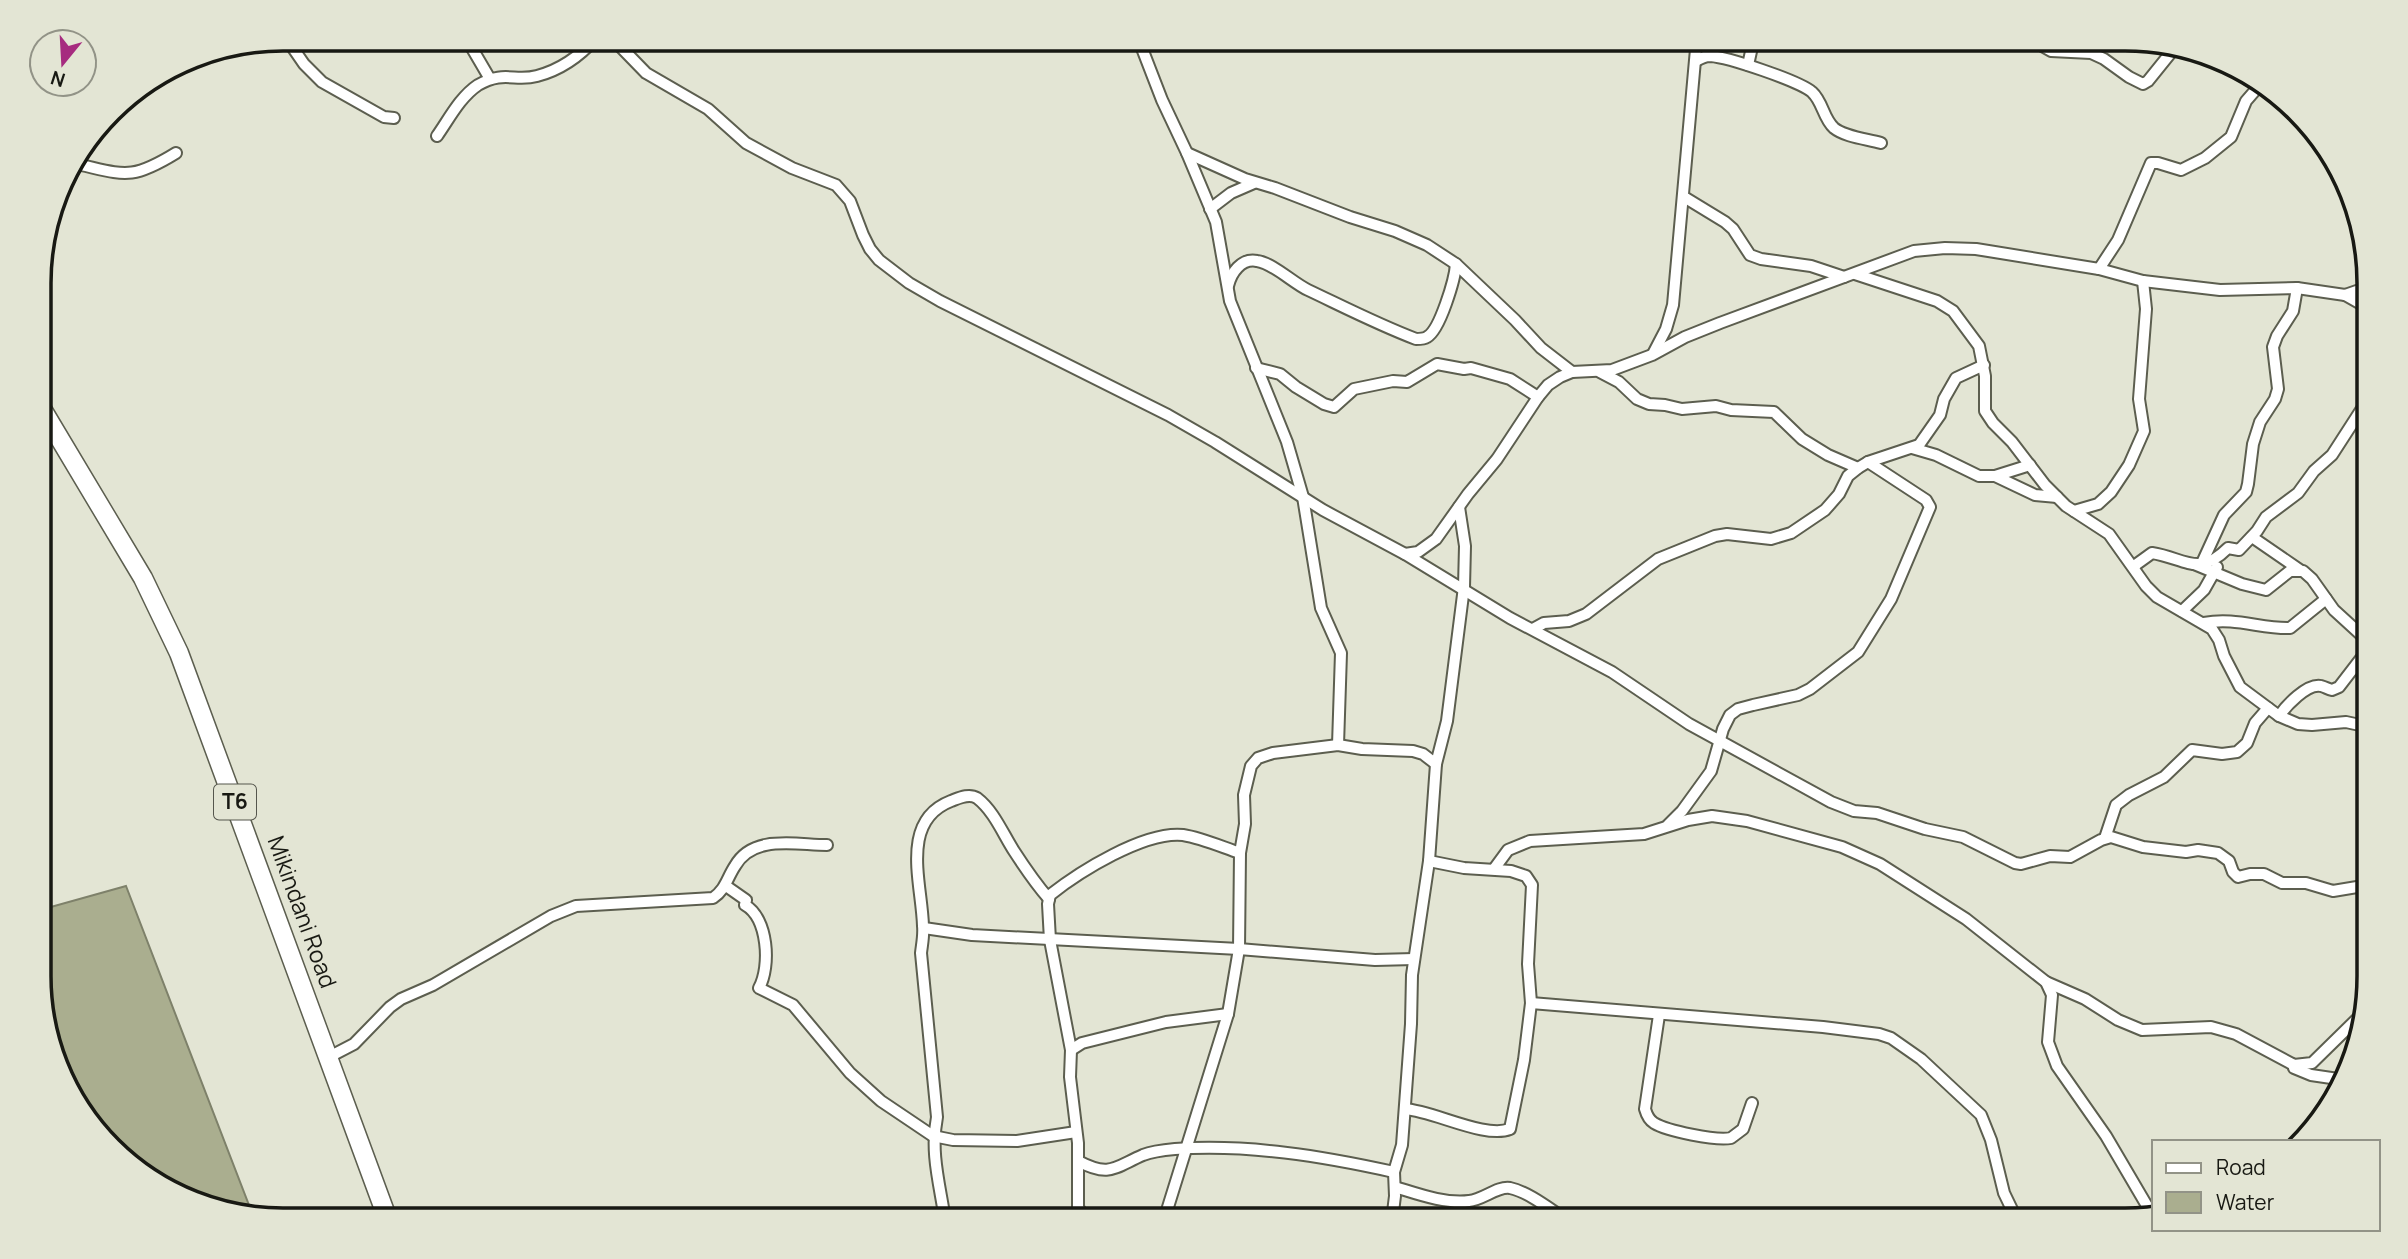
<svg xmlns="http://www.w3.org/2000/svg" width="2408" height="1259" font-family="Manrope,sans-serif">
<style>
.water{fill:#aaae8f;stroke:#7e816a;stroke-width:2}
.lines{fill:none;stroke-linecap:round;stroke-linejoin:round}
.minor-casing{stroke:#5c5e4f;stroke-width:14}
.trunk-casing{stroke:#5c5e4f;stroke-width:21}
.minor{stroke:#fff;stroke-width:10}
.trunk{stroke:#fff;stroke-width:18}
.labels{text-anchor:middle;stroke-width:5;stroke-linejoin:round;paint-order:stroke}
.shield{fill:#e3e5d4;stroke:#55564d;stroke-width:2}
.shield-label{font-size:21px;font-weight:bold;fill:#181913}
.street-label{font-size:23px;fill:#181913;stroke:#e3e5d4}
.rim{fill:none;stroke:#181913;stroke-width:3.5}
</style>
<rect width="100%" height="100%" fill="#e3e5d4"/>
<polygon class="water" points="126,886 252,1213 252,1214 174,1195 80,1112 41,1009 40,910"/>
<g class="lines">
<g class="minor-casing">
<g id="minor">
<polyline points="286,38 304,64 322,82 384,117 394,118"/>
<polyline points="466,38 490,79"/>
<polyline points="612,38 646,73 708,109 746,143 792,168 836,185 850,201 863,235 870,249 879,260 909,283 940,301 1168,415 1215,442 1323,510 1405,554 1510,618 1612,672 1689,724 1831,802 1854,811 1877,813 1925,829 1963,837 2015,863 2021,864 2050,856 2070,857 2101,840 2111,837 2143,847 2186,852 2198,850 2218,853 2229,861 2233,872 2238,877 2250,874 2264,874 2282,883 2306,883 2333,891 2369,885"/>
<polyline points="1138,38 1162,100 1187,153 1216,222 1230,301 1287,442 1303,497 1321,608 1341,653 1338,745"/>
<polyline points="2028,38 2051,51 2091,53 2104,59 2129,77 2143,84 2148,81 2173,50"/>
<path d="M1696,61C1701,58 1704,56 1710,56C1728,57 1799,81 1812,92C1823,102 1823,118 1834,128C1845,137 1867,139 1881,143"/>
<polyline points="1748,65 1754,38"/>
<path d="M437,136C449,119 460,97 478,85C504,70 515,82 537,76C560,70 580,56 596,38"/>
<polyline points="1187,153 1245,179 1275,188 1350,217 1395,231 1427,245 1456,264 1515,320 1541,348 1572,372"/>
<path d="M72,163C124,174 129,182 176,153"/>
<polyline points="1684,197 1725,222 1733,229 1750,255 1761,259 1811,266 1844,277"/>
<polyline points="1210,209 1231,193 1254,183"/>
<polyline points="2099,269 2118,240 2151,163 2158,163 2181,170 2205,158 2231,137 2246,101 2259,86"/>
<polyline points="1855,274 1937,301 1953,311 1979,346 1985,376 1985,411 1993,423 2012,442 2045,485 2066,506 2109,534 2146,586 2157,597 2212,629 2219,640 2224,656 2240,687 2279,716 2298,724 2312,725 2346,722 2369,727"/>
<path d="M1228,286C1231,273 1241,258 1257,261C1273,263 1293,283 1308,290C1344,307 1379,325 1416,339C1420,339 1424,339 1427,337C1440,330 1455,279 1456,264"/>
<polyline points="2345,295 2368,308"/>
<polyline points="1654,352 1666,329 1673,305 1697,38"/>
<polyline points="1256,368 1280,374 1296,387 1324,404 1334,407 1354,389 1393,381 1407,382 1437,364 1464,369 1471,368 1510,379 1538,397"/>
<polyline points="1600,372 1619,382 1637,399 1649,404 1665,405 1682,409 1716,406 1731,410 1774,412 1802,439 1828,455 1858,468"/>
<polyline points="1912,448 1936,455 1979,476 1995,476 2035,495 2057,497"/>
<polyline points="1995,476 2030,465"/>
<polyline points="2074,511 2098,504 2111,492 2129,465 2144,431 2139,399 2146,309 2143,281"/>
<polyline points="2252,537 2300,570"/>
<polyline points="1405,554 1418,552 1436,539 1468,494 1497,459 1538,397 1548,385 1560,377 1572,372 1612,370 1652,355 1685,337 1720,323 1914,251 1945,248 1976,249 2099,269 2143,281 2220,290 2297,288 2345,295 2368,287"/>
<polyline points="2202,563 2224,515 2246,492 2248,484 2253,444 2260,422 2275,399 2278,389 2273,347 2277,336 2293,311 2297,288"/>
<polyline points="2194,564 2242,584 2266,590 2290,571 2303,571 2312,579 2334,610 2369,642"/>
<path d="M2134,566L2152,553C2185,558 2198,578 2228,548L2239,550L2257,531L2266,517L2298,493L2314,471L2332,455L2363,407"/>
<polyline points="2182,611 2204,590 2217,567"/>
<path d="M2204,623C2236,617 2261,629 2290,628L2326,599"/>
<polyline points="1533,629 1544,623 1569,621 1586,614 1658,559 1715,536 1727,534 1771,539 1791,533 1825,510 1839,494 1848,476 1858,468 1868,462 1919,445 1940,415 1944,399 1956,378 1984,365"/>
<path d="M2279,716C2286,706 2307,683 2321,686C2325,687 2328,689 2332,690L2339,687L2369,648"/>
<polyline points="1668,825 1682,811 1711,771 1723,729 1730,715 1738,709 1753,705 1798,695 1810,689 1858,652 1891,599 1930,507 1926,500 1868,462"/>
<polyline points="2105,838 2116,805 2129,795 2164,777 2192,750 2222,754 2237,752 2247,743 2255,723 2268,708"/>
<polyline points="1494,869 1508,850 1530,841 1644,834 1688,820 1712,816 1747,821 1842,847 1880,864 1966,919 2046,982 2052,995 2048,1042 2057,1066 2106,1136 2153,1216"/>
<path d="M726,886L746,900L745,905C768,918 771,966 759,988L793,1005L850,1073L881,1101L933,1136L953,1140L1017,1141L1076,1132"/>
<polyline points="924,928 972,935 1239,949 1375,960 1414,959"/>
<polyline points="2046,982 2085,999 2118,1020 2142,1030 2211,1027 2236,1034 2294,1065 2312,1063 2361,1015"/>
<polyline points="1531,1003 1823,1027 1879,1034 1891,1038 1921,1059 1981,1115 1991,1140 2004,1193 2017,1220"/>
<path d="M1659,1015L1645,1109C1647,1116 1649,1120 1654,1123C1667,1131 1716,1141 1731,1138L1743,1129L1752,1103"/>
<polyline points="1071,1050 1082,1043 1166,1022 1228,1014"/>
<path d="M329,1057L354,1044L390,1007L401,999L433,985L551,916L576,906L713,898C726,889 727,878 735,866C753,834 796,845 827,845"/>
<polyline points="2294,1068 2311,1075 2345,1080"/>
<path d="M1405,1109C1434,1111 1485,1139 1510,1129L1524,1060L1531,1003L1528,964L1532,885L1526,876L1511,871L1464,868L1429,861"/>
<path d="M1078,1161C1110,1178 1115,1167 1143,1155C1153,1151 1164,1150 1175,1149C1248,1144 1322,1156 1394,1172"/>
<path d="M1395,1187C1418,1194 1445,1204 1469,1201C1483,1200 1497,1186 1510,1188C1529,1192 1551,1210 1567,1220"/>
<path d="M945,1220C940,1185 930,1153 937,1117L921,953C922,944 924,935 923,926C922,884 899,821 951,801C959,798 969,793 977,798C994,811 1003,834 1014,851C1025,868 1036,884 1049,899"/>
<path d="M1096,1220L1088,1215L1083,1217L1078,1207V1143L1070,1077L1071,1050L1050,940L1048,904L1050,895C1079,872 1144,831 1183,835C1202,838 1222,847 1240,853"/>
<polyline points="1164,1220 1228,1014 1239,949 1240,853 1245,824 1244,795 1251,766 1258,758 1273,753 1338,745 1362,749 1413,751 1423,754 1436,764"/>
<polyline points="1392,1220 1395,1196 1394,1172 1402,1145 1411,1024 1412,975 1429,861 1436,764 1447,721 1464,587 1465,546 1459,507"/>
</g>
</g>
<g class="trunk-casing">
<polyline id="trunk" points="39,404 143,578 179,653 388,1220"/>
</g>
<use href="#minor" class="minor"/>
<use href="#trunk" class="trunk"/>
</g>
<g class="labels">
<rect class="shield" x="214" y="784.5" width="42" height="35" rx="5"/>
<g class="shield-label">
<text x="235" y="809">T6</text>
</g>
<g class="street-label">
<text transform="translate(302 912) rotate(70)" y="8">Mikindani Road</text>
</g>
</g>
<path d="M0 0H2408V1259H0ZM283 51H2125A232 232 0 0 1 2357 283V976A232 232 0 0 1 2125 1208H283A232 232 0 0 1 51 976V283A232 232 0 0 1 283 51Z" fill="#e3e5d4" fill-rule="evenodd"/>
<path class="rim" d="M283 51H2125A232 232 0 0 1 2357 283V976A232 232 0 0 1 2125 1208H283A232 232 0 0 1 51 976V283A232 232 0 0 1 283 51Z"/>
<rect x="2152" y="1140" width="228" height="91" fill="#e3e5d4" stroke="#929387" stroke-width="2"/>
<rect x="2166" y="1163" width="35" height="10" fill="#ffffff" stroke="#929387" stroke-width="2"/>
<text x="2216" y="1175" font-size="21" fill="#181913">Road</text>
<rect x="2166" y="1192" width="35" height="21" fill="#aaae8f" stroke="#929387" stroke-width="2"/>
<text x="2216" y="1210" font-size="21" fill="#181913">Water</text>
<g transform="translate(63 63) rotate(198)"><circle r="33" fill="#e3e5d4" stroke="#929387" stroke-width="2"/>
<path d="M0-5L12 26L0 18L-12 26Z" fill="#a62b7f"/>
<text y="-10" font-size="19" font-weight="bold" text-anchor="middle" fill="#181913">N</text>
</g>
</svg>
